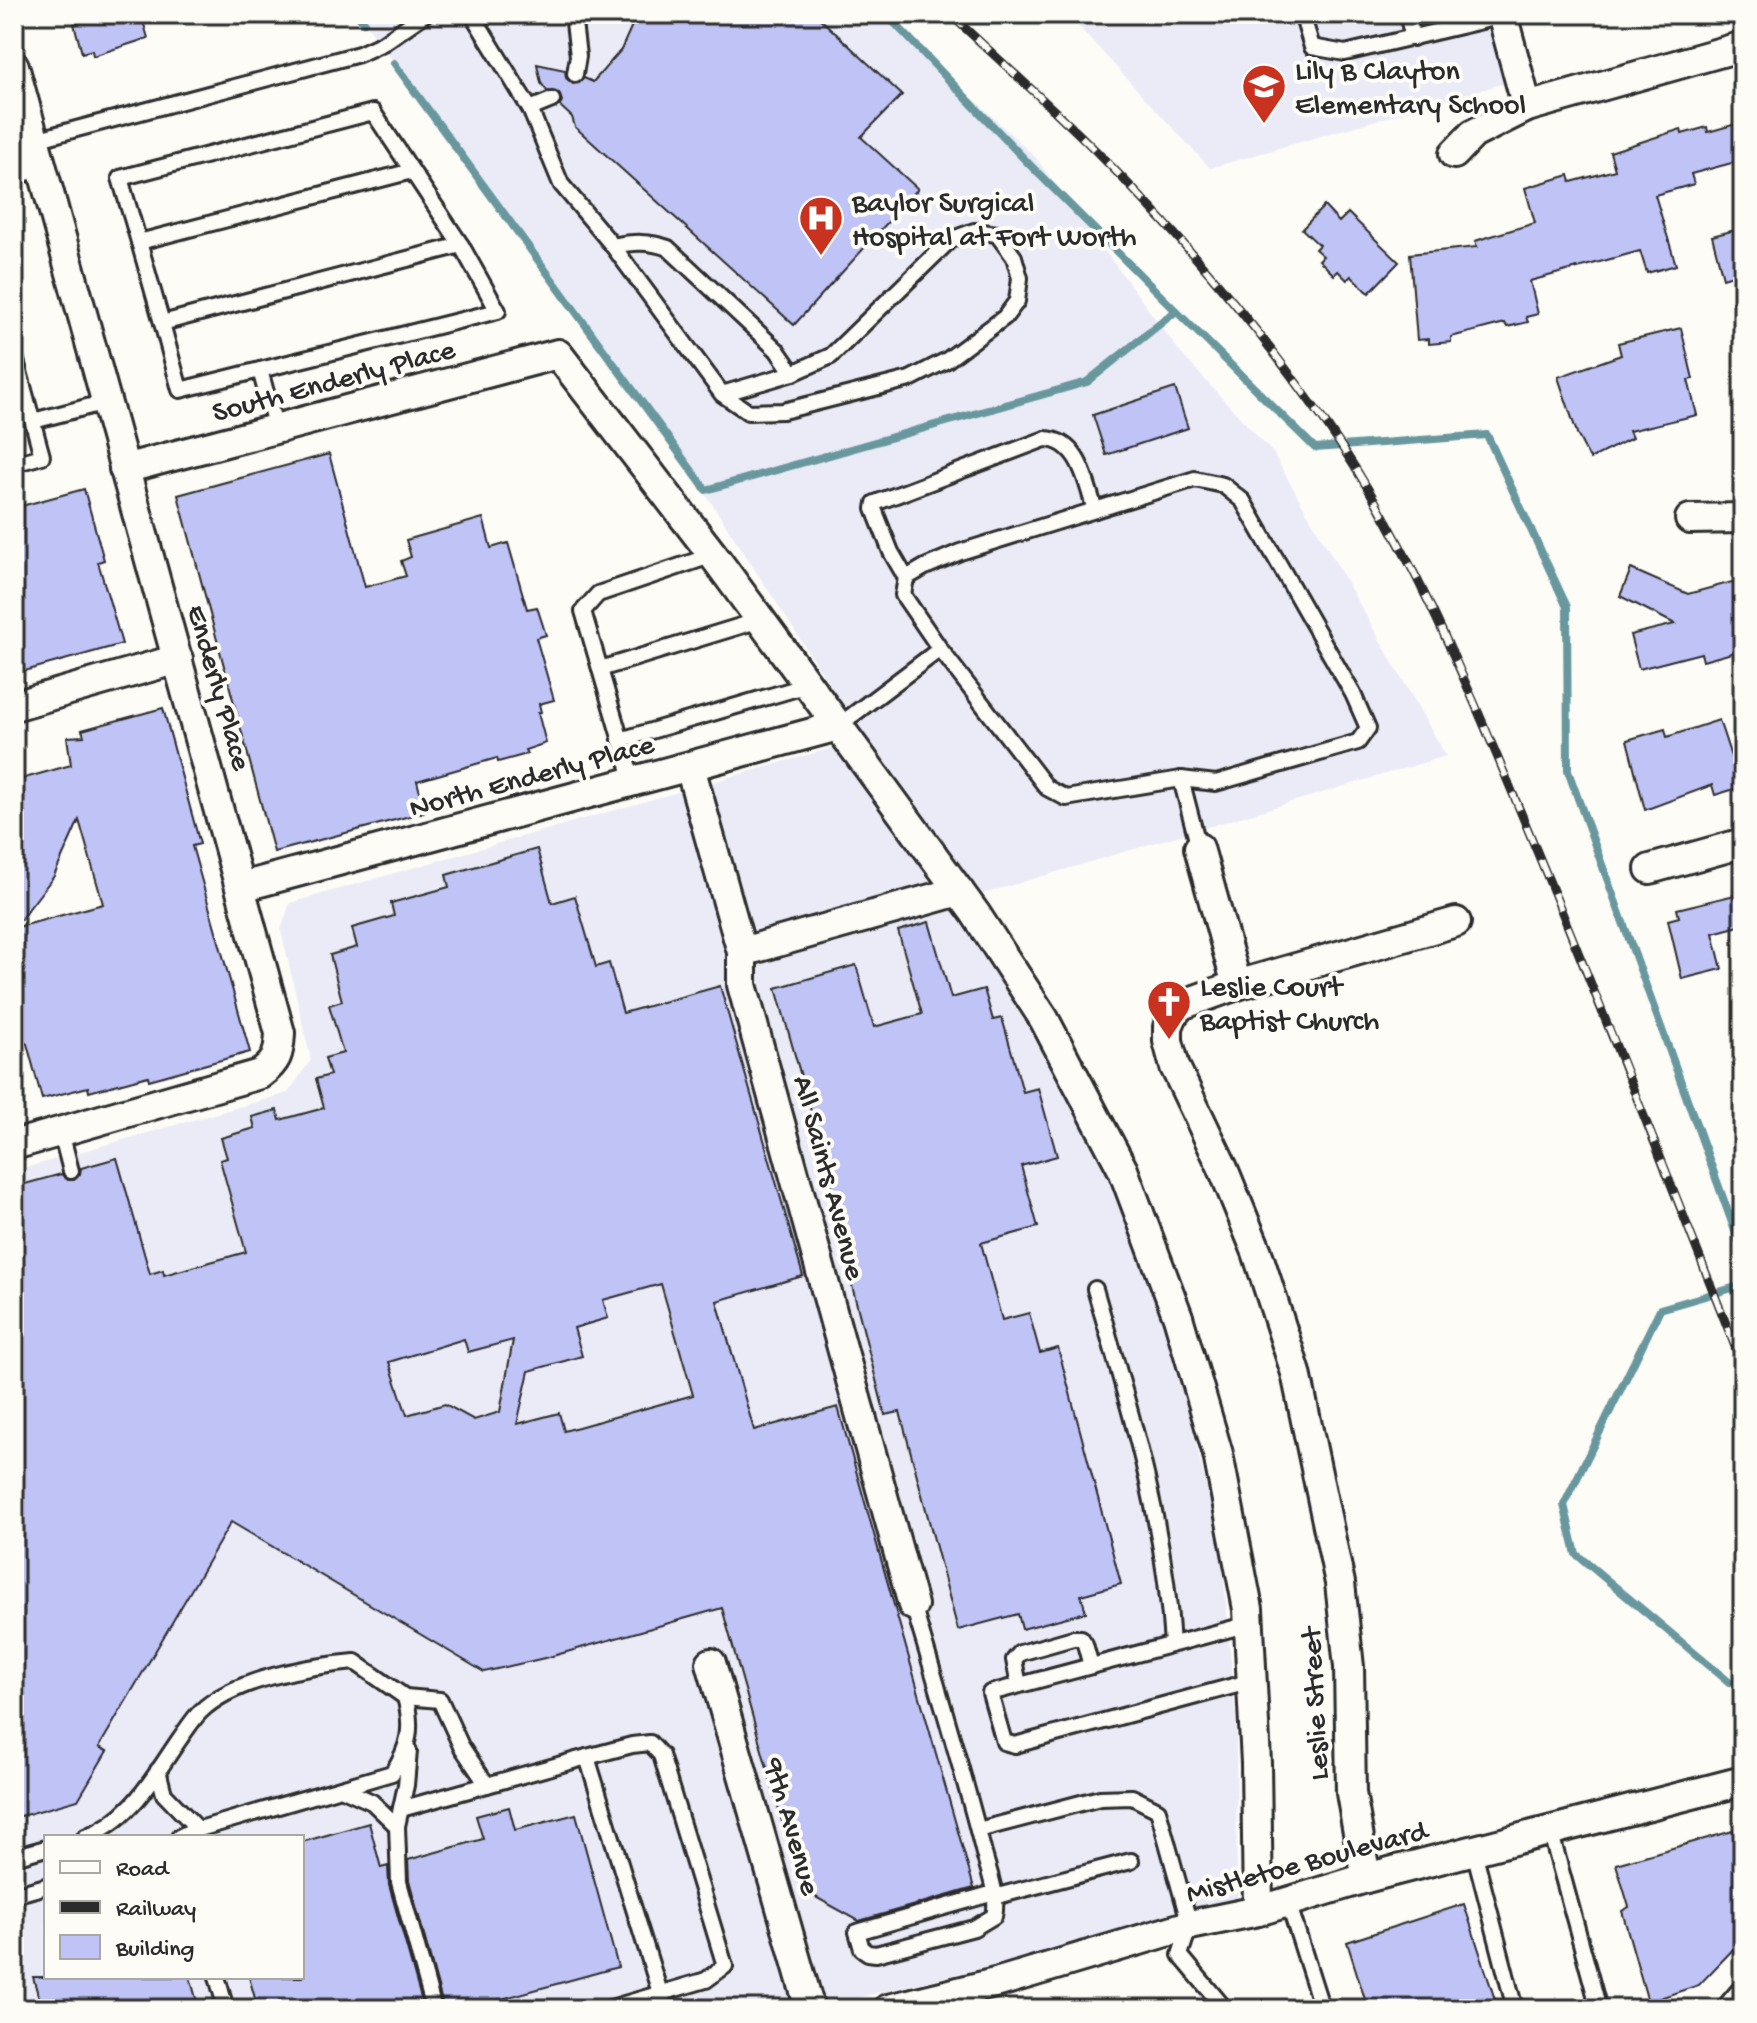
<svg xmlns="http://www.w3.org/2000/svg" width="1757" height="2023" font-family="'Gochi Hand',sans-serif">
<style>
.built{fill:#eaebf6;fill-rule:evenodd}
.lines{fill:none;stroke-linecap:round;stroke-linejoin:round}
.stream{stroke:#67979e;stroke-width:8}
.building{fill:#bfc3f5;stroke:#2b2b2b;stroke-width:2;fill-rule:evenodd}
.lane-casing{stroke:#2b2b2b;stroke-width:20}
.street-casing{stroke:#2b2b2b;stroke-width:34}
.lane{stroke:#fdfcf7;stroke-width:14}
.street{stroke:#fdfcf7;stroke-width:28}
.rail-casing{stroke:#2b2b2b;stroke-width:9}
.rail{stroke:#fdfcf7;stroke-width:6;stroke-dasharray:18;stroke-linecap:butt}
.labels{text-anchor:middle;stroke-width:8;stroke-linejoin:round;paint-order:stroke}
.poi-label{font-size:30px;fill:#2b2b2b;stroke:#fdfcf7;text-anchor:start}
.street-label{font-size:30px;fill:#2b2b2b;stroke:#fdfcf7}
</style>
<rect width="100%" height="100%" fill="#fdfcf7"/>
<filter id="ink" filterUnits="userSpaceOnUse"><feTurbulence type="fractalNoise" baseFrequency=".0125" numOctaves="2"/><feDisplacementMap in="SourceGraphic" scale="16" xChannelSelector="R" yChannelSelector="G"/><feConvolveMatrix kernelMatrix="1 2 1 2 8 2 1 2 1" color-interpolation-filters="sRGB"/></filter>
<g filter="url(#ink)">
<g class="built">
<path d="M359,14H884L1035,157L1183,356L1273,453L1446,756L952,903L1079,1110L1154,1271L1221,1547L1236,1722L1237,1906L812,2009H14V1171L288,1093L311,1060L281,930L290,903L835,747L854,722L711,502ZM46,1837H302V1977H46Z"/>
<polygon points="1067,14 1485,14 1505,83 1210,168"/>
</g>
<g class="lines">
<g class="stream">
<polyline points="357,14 364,22"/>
<polyline points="886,14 1030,165 1176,311"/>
<polyline points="394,63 706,490 1087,382 1176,311 1315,448 1487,435 1567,607 1568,771 1743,1253"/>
<polyline points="1729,1682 1576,1554 1564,1505 1660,1309 1743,1285"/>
</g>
</g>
<g class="building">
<polygon points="76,14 141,14 148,38 93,56 92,50 82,53 74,24 78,23"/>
<polygon points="637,14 815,14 902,95 861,137 918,189 794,325 575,127 572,117 560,106 562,101 559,93 547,91 541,83 537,64 565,70 566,78 573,84 579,83 584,78 593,82 621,50"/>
<polygon points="1743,122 1743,160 1691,174 1694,184 1655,195 1676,265 1647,273 1640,251 1530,281 1538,314 1526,317 1528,322 1507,327 1505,323 1451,337 1451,342 1429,344 1429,339 1417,340 1410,254 1477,247 1475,241 1535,223 1525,188 1569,175 1571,182 1615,170 1610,152 1681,129 1682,134 1707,127 1708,132"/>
<polygon points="1324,206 1339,222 1348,213 1399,262 1369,293 1351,276 1347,280 1338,271 1334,275 1319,260 1323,256 1315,249 1319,245 1302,229"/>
<polygon points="1743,228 1743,272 1723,278 1712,236"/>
<polygon points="1681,328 1693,379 1688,380 1697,415 1629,431 1632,438 1590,459 1578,436 1558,377 1621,355 1618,343"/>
<polygon points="1175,388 1188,428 1106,455 1093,415"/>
<polygon points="329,454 365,587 406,576 401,561 411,557 406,540 483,518 491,548 508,543 527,609 537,607 546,635 536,638 554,700 539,704 541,712 538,713 546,743 525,750 527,754 498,762 497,758 417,781 425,812 274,852 178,495"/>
<polygon points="84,489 104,560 98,562 122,644 14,674 14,508"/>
<polygon points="1631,569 1688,594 1743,579 1743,650 1703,661 1701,653 1639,669 1630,635 1675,624 1620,596"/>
<path d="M163,708L200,844L192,846L250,1052L149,1080L148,1076L89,1092L88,1087L42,1099L27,1044L14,1036V781L71,765L67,737L84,736L82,730ZM79,820L103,904L14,928L54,876Z"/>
<polygon points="1719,720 1741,787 1715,795 1712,785 1645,810 1627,740 1665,729 1667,737"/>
<path d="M537,849L552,903L575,896L596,967L609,963L623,1013L720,986L803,1276L717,1301L754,1430L838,1407L974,1888L859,1921L801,1889L722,1608L549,1657L484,1672L231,1522L99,1747L107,1751L78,1800L14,1818V1187L61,1174L68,1180H74L80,1174L81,1168L117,1158L150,1274L163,1270L164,1275L246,1252L220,1160L227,1158L221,1138L255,1128L252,1117L277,1110L280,1120L324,1108L316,1079L330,1075L325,1058L343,1053L329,1005L342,1001L330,955L357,947L352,928L394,916L391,903L449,887L446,875ZM661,1284L693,1395L564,1431L559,1413L517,1424L529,1371L582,1356L574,1328L608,1318L603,1300ZM464,1339L468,1352L513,1340L500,1412L474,1420L445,1404L407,1415L389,1362Z"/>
<polygon points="1743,893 1743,925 1713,933 1722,969 1682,979 1668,920 1679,917 1677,909"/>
<polygon points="929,922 951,998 984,989 993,1020 1002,1018 1023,1092 1038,1088 1057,1156 1021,1166 1038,1227 981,1243 1002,1320 1029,1313 1040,1353 1058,1348 1121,1584 1081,1595 1086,1612 1022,1629 1018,1614 958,1630 900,1412 885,1415 835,1219 841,1218 776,988 856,965 874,1027 922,1014 898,931"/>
<polygon points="509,1807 515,1830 576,1814 618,1967 465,2009 444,2009 409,1880 408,1860 483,1839 476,1816"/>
<polygon points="369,1823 381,1868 388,1866 389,1885 424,2009 258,2009 249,1977 302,1977 302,1842"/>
<polygon points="1743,1828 1743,1939 1699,1985 1648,2002 1622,1911 1629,1907 1616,1864"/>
<polygon points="1464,1904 1498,2009 1368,2009 1347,1942"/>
<polygon points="33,1977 190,1977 199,2009 42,2009"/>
</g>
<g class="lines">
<g class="lane-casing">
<g id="lane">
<polyline points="472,14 530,109 561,184 613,246 722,394 748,412 783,411 910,379 947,360 1005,317 1017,301 1020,278 1014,257 997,234 974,231 950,240 831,356 793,373 722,394"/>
<polyline points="573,14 578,56 575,74"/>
<polyline points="1302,14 1312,47 1345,53 1503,16"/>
<polyline points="1407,14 1413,38"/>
<polyline points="530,109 552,100"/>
<polyline points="35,140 359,54 383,43 425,14"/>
<polyline points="14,177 41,168"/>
<polyline points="139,242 162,323"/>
<path d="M613,246C633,242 649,241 668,248L777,350L793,373"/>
<polyline points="14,353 42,456 14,464"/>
<polyline points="260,370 498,311 461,245"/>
<polyline points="33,421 106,402"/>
<polyline points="276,429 260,370 180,390 162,323 461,245 412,171 139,242 120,178 373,112 412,171"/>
<path d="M906,578L891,552L874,509L875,503L1045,439C1080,440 1086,483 1095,510"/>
<polyline points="600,669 760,620"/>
<polyline points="838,726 940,649 1047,788 1066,798 1181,779 1216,783 1358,742 1368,728 1353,694 1243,501 1223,485 1195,479 960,552 925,567 906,578 903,595 940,649"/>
<polyline points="620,740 808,685"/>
<polyline points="1181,779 1199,848"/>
<polyline points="633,782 583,611 598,594 713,555"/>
<polyline points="61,1132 71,1171"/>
<path d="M1095,1289C1129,1406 1165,1521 1172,1644"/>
<path d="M913,1605C937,1686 962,1767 983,1850C988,1870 999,1895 994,1916L974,1928L876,1954L868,1953L862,1949L857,1932L994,1893"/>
<polyline points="1249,1624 990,1693 1004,1742 1015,1745 1252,1681"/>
<polyline points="1019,1685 1014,1660 1020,1653 1073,1638 1081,1638 1085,1644 1091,1666"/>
<polyline points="409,1751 406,1785 397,1826 399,1882 434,2009"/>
<polyline points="587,1757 632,1745 650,1743 661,1755 725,1966 706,1980 607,2009"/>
<polyline points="158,1770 164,1794 198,1829"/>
<polyline points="341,1788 372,1802 397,1826"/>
<polyline points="401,1809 587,1757 665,2009"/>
<polyline points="978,1830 1100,1798 1132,1797 1158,1810 1190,1925 1180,1955 1225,2009"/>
<polyline points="1550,1830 1599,2009"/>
<path d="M85,1837C133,1819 153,1777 181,1737C187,1729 193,1719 200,1712C233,1679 309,1666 355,1662L405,1697L440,1700L461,1746L487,1785"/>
<path d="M179,1837L189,1832L392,1773C410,1747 413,1727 405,1697"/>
<polyline points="1474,1851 1515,2009"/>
<polyline points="14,1857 46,1848"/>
<polyline points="14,1895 46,1886"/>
<polyline points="994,1897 1131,1861"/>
<polyline points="1288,1902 1322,2009"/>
<polyline points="217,1977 226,2009"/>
</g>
</g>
<g class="street-casing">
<g id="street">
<polyline points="1502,14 1527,107"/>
<path d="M14,66L280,1033C279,1054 277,1062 260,1074L14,1145"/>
<polyline points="1454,154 1473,134 1527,107 1743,46"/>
<polyline points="124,469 558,354 713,555 975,913 1044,1019 1123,1170 1178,1317 1218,1454 1248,1609 1256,1763 1258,1911"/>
<polyline points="1690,519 1743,518"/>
<polyline points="14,706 178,659"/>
<polyline points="690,767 742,952 742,985 913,1605"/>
<polyline points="1199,848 1237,985"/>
<polyline points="1650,869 1743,843"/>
<polyline points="241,887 838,726"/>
<polyline points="742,952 959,891"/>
<polyline points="711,1663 810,2009"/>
<polyline points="1366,1878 1351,1793 1349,1667 1340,1583 1296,1373 1257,1252 1222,1166 1175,1067 1168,1041 1168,1027 1173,1015 1181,1005 1237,985 1456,922"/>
<polyline points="888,2009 999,1982 1190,1925 1258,1911 1366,1878 1743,1781"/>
<polyline points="1732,2009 1743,1996"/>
</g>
</g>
<use href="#lane" class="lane"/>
<use href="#street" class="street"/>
<g class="rail-casing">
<path id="rail" d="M950,14C999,60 1049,104 1096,151C1181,236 1258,327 1327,425C1412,547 1469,689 1526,825C1601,1005 1672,1186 1743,1367"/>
</g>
<use href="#rail" class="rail"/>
</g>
</g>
<defs>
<g id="school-pin" transform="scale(2.3)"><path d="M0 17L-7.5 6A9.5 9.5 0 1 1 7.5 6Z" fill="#c8321e" stroke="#fdfcf7"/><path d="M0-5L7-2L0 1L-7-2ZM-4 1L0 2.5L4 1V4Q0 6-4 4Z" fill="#fff"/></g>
<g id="hospital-pin" transform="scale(2.3)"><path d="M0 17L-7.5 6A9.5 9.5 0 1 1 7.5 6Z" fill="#c8321e" stroke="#fdfcf7"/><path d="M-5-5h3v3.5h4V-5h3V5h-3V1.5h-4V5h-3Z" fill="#fff"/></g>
<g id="church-pin" transform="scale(2.3)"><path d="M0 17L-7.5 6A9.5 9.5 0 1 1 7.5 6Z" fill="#c8321e" stroke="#fdfcf7"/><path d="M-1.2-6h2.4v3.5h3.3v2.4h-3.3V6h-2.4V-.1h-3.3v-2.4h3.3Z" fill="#fff"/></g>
</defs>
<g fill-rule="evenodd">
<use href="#school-pin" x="1264" y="86"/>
<use href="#hospital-pin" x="821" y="218"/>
<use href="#church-pin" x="1169" y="1002"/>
</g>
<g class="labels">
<g class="poi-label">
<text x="1295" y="79">Lily B Clayton<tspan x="1295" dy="34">Elementary School</tspan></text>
<text x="852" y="211">Baylor Surgical<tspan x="852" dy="34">Hospital at Fort Worth</tspan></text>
<text x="1200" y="995">Leslie Court<tspan x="1200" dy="34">Baptist Church</tspan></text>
</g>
<g class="street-label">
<text transform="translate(333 379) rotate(-15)" y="10">South Enderly Place</text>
<text transform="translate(221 687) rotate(74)" y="10">Enderly Place</text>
<text transform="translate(531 774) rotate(-15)" y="10">North Enderly Place</text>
<text transform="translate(831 1177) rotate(75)" y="10">All Saints Avenue</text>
<text transform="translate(1313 1704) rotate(-93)" y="10">Leslie Street</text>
<text transform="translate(794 1826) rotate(74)" y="10">9th Avenue</text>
<text transform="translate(1306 1860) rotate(-15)" y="10">Mistletoe Boulevard</text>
</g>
</g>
<rect width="1757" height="2023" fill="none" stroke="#fdfcf7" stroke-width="48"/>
<rect x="24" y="24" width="1709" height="1975" fill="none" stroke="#2b2b2b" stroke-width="3" filter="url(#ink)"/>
<rect x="44" y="1835" width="260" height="144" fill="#fdfcf7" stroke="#a9a8a5" stroke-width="2"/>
<rect x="60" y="1861" width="40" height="12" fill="#fdfcf7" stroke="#a9a8a5" stroke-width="2"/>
<text x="116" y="1875" font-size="24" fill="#2b2b2b">Road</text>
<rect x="60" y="1901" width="40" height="12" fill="#2b2b2b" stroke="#a9a8a5" stroke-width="2"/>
<text x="116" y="1915" font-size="24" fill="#2b2b2b">Railway</text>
<rect x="60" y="1935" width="40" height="24" fill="#bfc3f5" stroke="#a9a8a5" stroke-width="2"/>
<text x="116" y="1955" font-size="24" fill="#2b2b2b">Building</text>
</svg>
